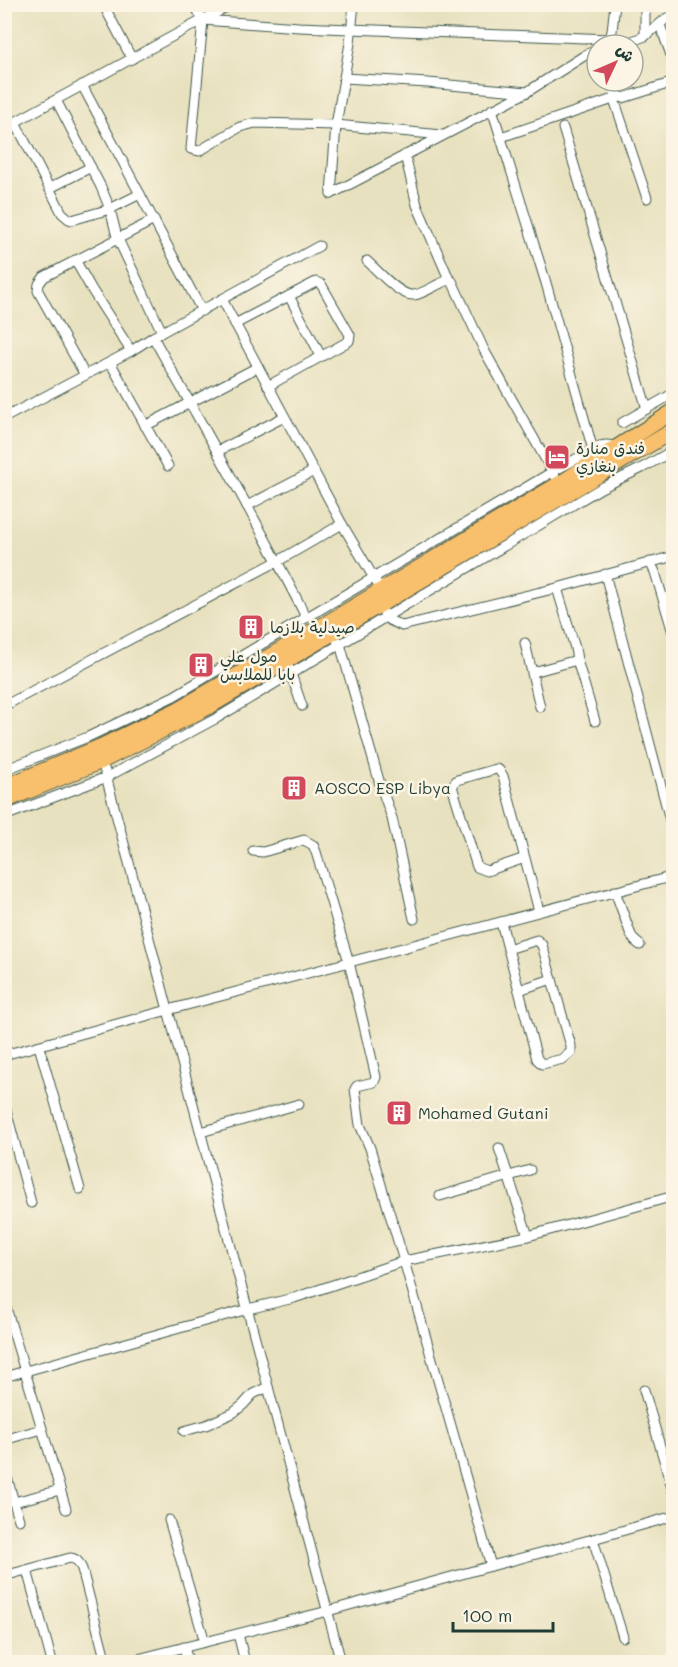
<svg xmlns="http://www.w3.org/2000/svg" width="678" height="1667" font-family="Mali,'Playpen Sans Arabic',sans-serif">
<style>
.lines{fill:none;stroke-linecap:round;stroke-linejoin:round}
.minor-casing{stroke:#3d5649;stroke-width:11}
.highway-casing{stroke:#3d5649;stroke-width:17}
.minor{stroke:#fff;stroke-width:9}
.highway{stroke:#f8bf6c;stroke-width:15}
.labels{text-anchor:middle;stroke-width:5;stroke-linejoin:round;paint-order:stroke}
.poi-label{font-size:16px;fill:#1f3d34;stroke:#fcf5e5;text-anchor:start}
</style>
<rect width="100%" height="100%" fill="#fcf5e5"/>
<filter id="ink" filterUnits="userSpaceOnUse"><feTurbulence type="fractalNoise" baseFrequency=".0167" numOctaves="2"/><feDisplacementMap in="SourceGraphic" scale="12" xChannelSelector="R" yChannelSelector="G"/><feConvolveMatrix kernelMatrix="1 2 1 2 8 2 1 2 1" color-interpolation-filters="sRGB"/></filter>
<filter id="wash" filterUnits="userSpaceOnUse"><feTurbulence type="fractalNoise" baseFrequency=".008" numOctaves="4" result="noise"/><feDisplacementMap in="SourceGraphic" scale="24" xChannelSelector="R" yChannelSelector="G"/><feGaussianBlur stdDeviation="1.35" result="paint"/><feColorMatrix in="noise" values="0 0 0 0 0 0 0 0 0 0 0 0 0 0 0 0 0 1.4 0 .05"/><feComposite in="paint" operator="in"/></filter>
<g filter="url(#wash)">
<rect width="100%" height="100%" fill="#e8e1bf"/>
</g>
<g filter="url(#ink)">
<g class="lines">
<g class="minor-casing">
<g id="minor">
<polyline points="103,4 132,59"/>
<polyline points="194,4 203,20 191,149 199,151 240,127 255,123 336,125 442,135"/>
<polyline points="645,4 645,36"/>
<polyline points="203,20 299,27 610,39"/>
<polyline points="660,25 674,63"/>
<polyline points="609,43 612,31 615,4"/>
<polyline points="622,45 645,36 667,18 674,15"/>
<polyline points="344,78 428,83 527,92"/>
<polyline points="611,81 615,93 623,98 674,82"/>
<polyline points="82,85 202,311"/>
<polyline points="614,99 647,198"/>
<polyline points="56,100 101,187 110,209 117,237 162,332"/>
<polyline points="492,109 546,283 593,450"/>
<polyline points="15,122 62,213 69,219 72,220 110,209 140,194"/>
<polyline points="4,128 232,4"/>
<polyline points="563,128 647,409"/>
<polyline points="501,137 619,97"/>
<polyline points="405,155 417,205 449,279"/>
<polyline points="50,188 91,167"/>
<polyline points="331,194 527,92 587,54 597,50"/>
<polyline points="331,194 336,125 350,43 354,4"/>
<polyline points="75,260 92,290 131,351"/>
<path d="M367,261C377,270 400,297 414,295C423,294 437,284 446,281L449,279L452,281L484,350L555,476"/>
<polyline points="289,296 321,356"/>
<polyline points="222,299 342,524 381,590"/>
<polyline points="235,324 316,282 321,284 350,335 349,341 268,386"/>
<path d="M153,337C205,430 258,522 306,617"/>
<polyline points="110,362 168,466"/>
<polyline points="85,375 38,291 39,284 44,277 154,220"/>
<polyline points="4,418 131,351 153,337 319,246"/>
<polyline points="622,423 674,393"/>
<polyline points="145,426 258,367"/>
<polyline points="218,451 284,417"/>
<polyline points="247,506 314,471"/>
<polyline points="650,562 655,572 674,636"/>
<polyline points="605,574 674,835"/>
<polyline points="384,613 389,620 402,626 557,588 674,556"/>
<polyline points="337,640 340,644 380,784 392,818 414,919"/>
<polyline points="525,643 540,707"/>
<polyline points="577,660 595,721"/>
<polyline points="289,668 302,706"/>
<polyline points="533,672 577,660 575,648 557,588"/>
<polyline points="4,706 278,561 342,524"/>
<polyline points="102,761 341,1662"/>
<polyline points="4,770 88,737 174,696 552,472 600,446 606,445 617,446"/>
<polyline points="4,816 107,777 217,718 601,488 642,468 674,450"/>
<polyline points="253,851 263,852 304,840 313,845 316,852 349,962 376,1077 374,1082 357,1086 355,1089 360,1125 370,1148 404,1261 491,1566"/>
<polyline points="525,858 487,871 477,867 452,786 457,780 496,769 499,770 503,776 539,911"/>
<polyline points="615,891 631,935 635,941 640,945"/>
<polyline points="501,922 537,1059 542,1064 563,1059 571,1052 571,1046 542,945 537,940 508,949"/>
<polyline points="519,990 552,979"/>
<polyline points="39,1046 80,1189"/>
<polyline points="4,1055 168,1010 674,876"/>
<polyline points="672,1099 674,1103"/>
<polyline points="4,1103 31,1203"/>
<polyline points="201,1132 299,1104"/>
<polyline points="499,1148 528,1236"/>
<polyline points="440,1196 530,1170"/>
<polyline points="4,1301 66,1509"/>
<polyline points="4,1377 248,1309 294,1298 404,1261 528,1236 674,1196"/>
<polyline points="644,1390 674,1495"/>
<polyline points="184,1431 206,1425 233,1413 243,1405 253,1394 268,1387"/>
<polyline points="4,1440 42,1429"/>
<polyline points="4,1467 19,1520"/>
<polyline points="14,1502 60,1490"/>
<polyline points="169,1520 205,1642"/>
<polyline points="593,1539 623,1637"/>
<polyline points="27,1570 52,1662"/>
<path d="M4,1576L70,1558C78,1559 79,1563 82,1569L106,1662"/>
<polyline points="238,1634 245,1662"/>
<polyline points="184,1647 188,1662"/>
<polyline points="126,1662 328,1611 491,1566 593,1539 674,1516"/>
</g>
</g>
<g class="highway-casing">
<g id="highway">
<polyline points="4,787 100,747 179,709 315,630 559,484 674,411"/>
<polyline points="4,801 102,761 210,706 674,430"/>
</g>
</g>
<use href="#minor" class="minor"/>
<use href="#highway" class="highway"/>
</g>
</g>
<defs>
<g id="hotel-square" transform="scale(1.35)"><rect x="-9" y="-9" width="18" height="18" rx="4" fill="#d1495b" stroke="#fcf5e5"/><path d="M-6-4.5h1.5V1H6V5H4.5V3h-9V5H-6ZM-4 0a1.8 1.8 0 1 1 3.6 0ZM.5 0V-2.5h3Q6-2.5 6 0Z" fill="#fff"/></g>
<g id="building-square" transform="scale(1.35)"><rect x="-9" y="-9" width="18" height="18" rx="4" fill="#d1495b" stroke="#fcf5e5"/><path d="M-4-6H4V6H1V3H-1V6H-4ZM-2.5-4.3h1.7v1.8h-1.7ZM.8-4.3h1.7v1.8H.8ZM-2.5-1h1.7V.8h-1.7ZM.8-1h1.7V.8H.8Z" fill="#fff"/></g>
</defs>
<g fill-rule="evenodd">
<use href="#hotel-square" x="557" y="457"/>
<use href="#building-square" x="251" y="627"/>
<use href="#building-square" x="201" y="665"/>
<use href="#building-square" x="294" y="788"/>
<use href="#building-square" x="399" y="1113"/>
</g>
<g class="labels">
<g class="poi-label">
<text x="576" y="454">فندق منارة<tspan x="576" dy="18">بنغازي</tspan></text>
<text x="270" y="633">صيدلية بلازما</text>
<text x="220" y="662">مول علي<tspan x="220" dy="18">بابا للملابس</tspan></text>
<text x="314" y="794">AOSCO ESP Libya</text>
<text x="418" y="1119">Mohamed Gutani</text>
</g>
</g>
<rect width="678" height="1667" fill="none" stroke="#fcf5e5" stroke-width="24"/>
<g transform="translate(615 63) rotate(46)"><circle r="28" fill="#fcf5e5" stroke="#a4ab9e" stroke-width="1.5"/>
<path d="M0-4.5L10 22L0 15L-10 22Z" fill="#d1495b"/>
<text y="-9" font-size="16" font-weight="bold" text-anchor="middle" fill="#1f3d34">ش</text>
</g>
<path d="M453 1622v9h100v-9" fill="none" stroke="#1f3d34" stroke-width="3"/>
<text x="462" y="1622" font-size="18" fill="#1f3d34" stroke="#fcf5e5" stroke-width="4.5" paint-order="stroke">100 m</text>
</svg>
